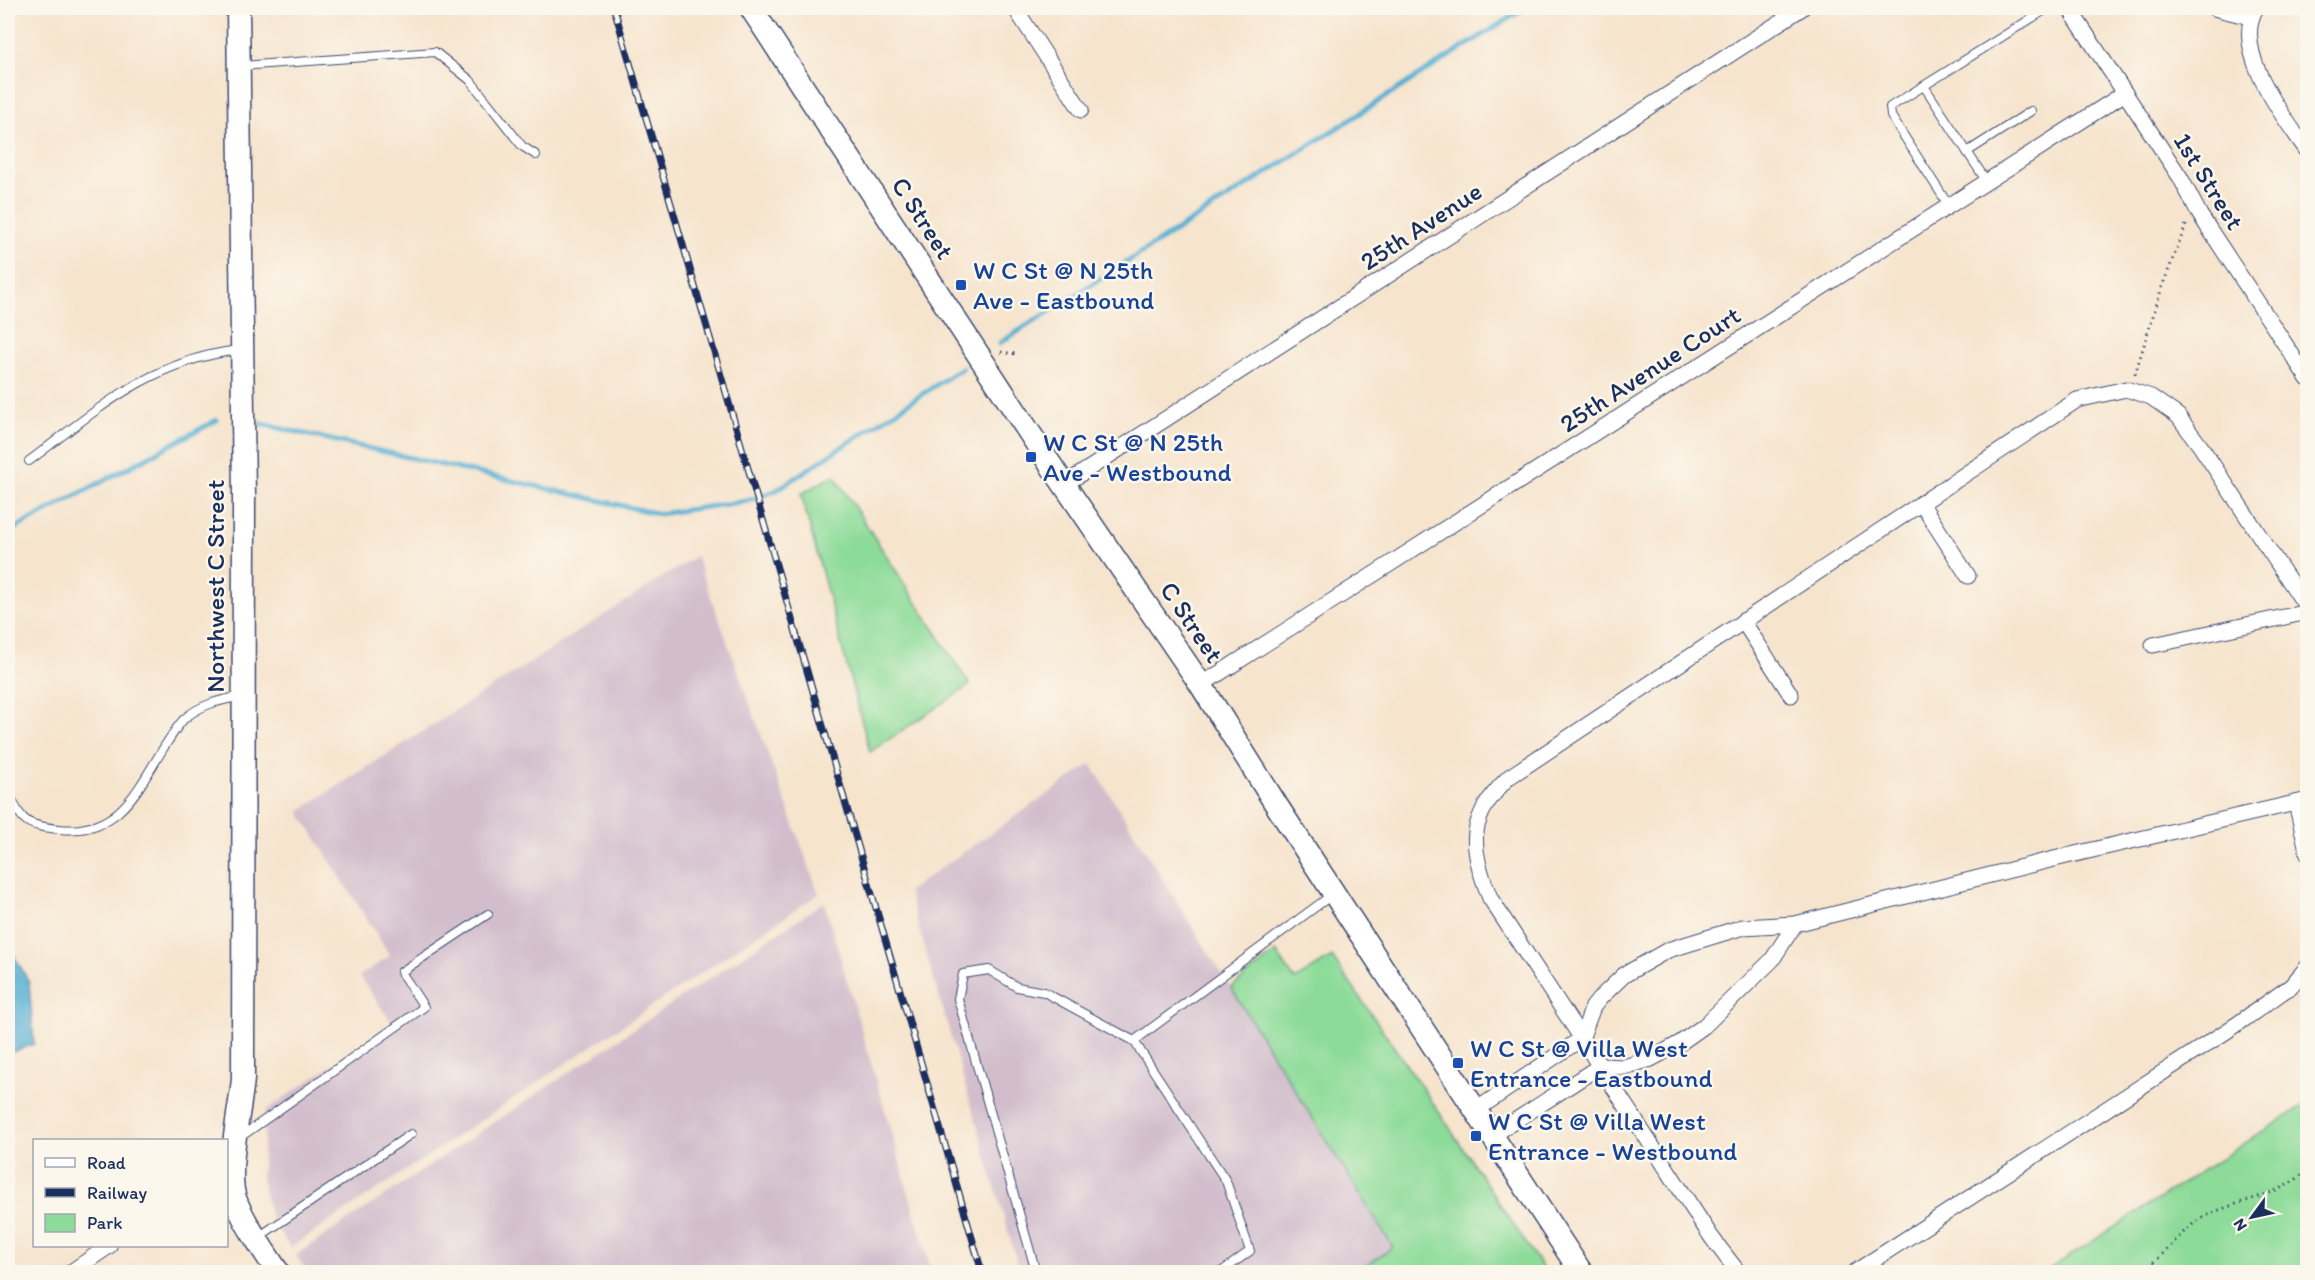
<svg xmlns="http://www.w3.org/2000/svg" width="2315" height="1280" font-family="Itim,sans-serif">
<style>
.industrial{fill:#d1bdcc}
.green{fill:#8ddb99;stroke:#54857c;stroke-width:1.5}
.water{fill:#55afd3;stroke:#386f98;stroke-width:1.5}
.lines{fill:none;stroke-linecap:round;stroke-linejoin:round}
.stream{stroke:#55afd3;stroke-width:5}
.lane-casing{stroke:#3c4a6f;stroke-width:10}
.street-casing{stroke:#3c4a6f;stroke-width:17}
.secondary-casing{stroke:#3c4a6f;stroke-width:25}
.path{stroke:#3c4a6f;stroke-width:3;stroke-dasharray:1.5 4.5;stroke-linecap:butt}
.lane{stroke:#fff;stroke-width:8}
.street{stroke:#fff;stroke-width:15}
.secondary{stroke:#fff;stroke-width:22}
.rail-casing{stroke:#1b2f5e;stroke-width:7}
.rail{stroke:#fbf7ec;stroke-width:4.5;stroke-dasharray:14;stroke-linecap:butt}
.transit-dot{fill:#1a4fb4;stroke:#fbf7ec;stroke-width:2}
.labels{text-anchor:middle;stroke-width:5;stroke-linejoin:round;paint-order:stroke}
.street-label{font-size:26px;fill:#1b2f5e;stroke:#fbf7ec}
.transit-label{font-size:26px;fill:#164399;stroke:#fbf7ec;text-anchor:start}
</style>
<rect width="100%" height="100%" fill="#fbf7ec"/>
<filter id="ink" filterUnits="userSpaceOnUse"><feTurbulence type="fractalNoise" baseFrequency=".0167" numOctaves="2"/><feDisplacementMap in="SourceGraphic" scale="12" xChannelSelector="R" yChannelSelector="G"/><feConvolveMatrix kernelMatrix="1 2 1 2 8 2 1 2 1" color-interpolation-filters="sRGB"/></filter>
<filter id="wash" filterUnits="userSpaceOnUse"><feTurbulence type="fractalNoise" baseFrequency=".008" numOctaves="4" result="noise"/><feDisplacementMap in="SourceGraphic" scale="24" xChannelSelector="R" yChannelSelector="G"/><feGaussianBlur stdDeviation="1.35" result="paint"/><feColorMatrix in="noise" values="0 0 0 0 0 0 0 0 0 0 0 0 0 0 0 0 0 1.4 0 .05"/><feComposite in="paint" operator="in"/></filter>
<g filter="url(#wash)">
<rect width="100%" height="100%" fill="#f6e4cd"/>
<g class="industrial">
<polygon points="696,556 819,894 290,1248 271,1218 261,1178 266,1110 393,1024 359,976 390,956 299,811"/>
<polygon points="1091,764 1393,1248 1357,1272 1020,1272 908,891"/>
<polygon points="824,902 932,1272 307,1272 296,1255"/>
</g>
<g class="green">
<polygon points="834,475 970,685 870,752 801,494"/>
<polygon points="1276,952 1295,980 1332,957 1443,1118 1545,1272 1357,1272 1393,1247 1231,988"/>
<polygon points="2307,1103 2307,1272 2045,1272"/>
</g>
<polygon class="water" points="8,945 29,982 34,1044 8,1054"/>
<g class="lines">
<g class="stream">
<polyline points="1000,343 1525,8"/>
<polyline points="261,424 659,514 747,501 775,491 962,368"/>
<polyline points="8,532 217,420"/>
</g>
</g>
</g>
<g filter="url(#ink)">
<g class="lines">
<g class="lane-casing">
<g id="lane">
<polyline points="241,66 435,52 470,80 522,146 536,155"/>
<polyline points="1924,86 1987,182"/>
<polyline points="1967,152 2031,111"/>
<polyline points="1949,206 1891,116 1890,107 2048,8"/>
<path d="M29,461C97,410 150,361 238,350"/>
<path d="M8,793C24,823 24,825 59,829C122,836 139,785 168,741C173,734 178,725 184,719C201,704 221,700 242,696"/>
<polyline points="1134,1041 1333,894"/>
<polyline points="239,1138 424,1007 401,972 488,914"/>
<polyline points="257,1238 411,1134"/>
<polyline points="1036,1272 958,999 963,974 989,970 1017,987 1044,992 1134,1041 1226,1181 1250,1251 1221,1272 1200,1272"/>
</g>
</g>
<g class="street-casing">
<g id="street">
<polyline points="1015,8 1081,110"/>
<polyline points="2069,8 2180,177 2200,215 2308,379"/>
<polyline points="2214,8 2250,17"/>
<path d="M2256,8C2231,51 2284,117 2308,152"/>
<polyline points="1065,484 1802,8"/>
<polyline points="1921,503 1968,576"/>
<polyline points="1743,621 1791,695"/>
<polyline points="2153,645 2308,612"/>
<polyline points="1201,685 2125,93"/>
<polyline points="2296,803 2308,854"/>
<polyline points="1476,1110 1581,1039 1593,1007 1601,997 1624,975 1668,950 1743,927 1795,924 2058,858 2308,800"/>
<polyline points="1493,1135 1600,1066 1624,1067 1651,1059 1680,1043 1704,1026 1772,960 1795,924"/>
<polyline points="71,1272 109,1246"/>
<path d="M1738,1272L1712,1238L1490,898C1469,844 1467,819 1509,777L2077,400L2126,389L2151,397L2178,416L2201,447L2308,609"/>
<polyline points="1855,1272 2236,1025 2291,986 2308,966"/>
</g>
</g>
<g class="secondary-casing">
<g id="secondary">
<path d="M238,8L244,497L243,1079C240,1110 227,1166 234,1195C240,1217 265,1253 278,1272"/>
<polyline points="751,8 1048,461 1201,685 1277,806 1581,1272"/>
</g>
</g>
<g class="path">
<polyline points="1001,352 1017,354"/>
<polyline points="2135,374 2162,287 2186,225"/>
<path d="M2125,1272C2135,1270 2146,1268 2155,1261C2171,1248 2181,1231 2199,1220C2233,1199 2279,1199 2308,1169"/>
</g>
<use href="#lane" class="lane"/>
<use href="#street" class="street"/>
<use href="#secondary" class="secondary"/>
<g class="rail-casing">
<polyline id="rail" points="614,8 982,1272"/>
</g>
<use href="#rail" class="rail"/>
</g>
</g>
<g class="transit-dot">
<rect x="955" y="279" width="12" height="12" rx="3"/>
<rect x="1025" y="451" width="12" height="12" rx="3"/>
<rect x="1452" y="1057" width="12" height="12" rx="3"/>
<rect x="1470" y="1130" width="12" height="12" rx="3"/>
</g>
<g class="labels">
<g class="street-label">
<text transform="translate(2209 181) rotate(58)" y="9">1st Street</text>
<text transform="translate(923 218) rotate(57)" y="9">C Street</text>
<text transform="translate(1421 226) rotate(-33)" y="9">25th Avenue</text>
<text transform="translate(1650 369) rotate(-33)" y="9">25th Avenue Court</text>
<text transform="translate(215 586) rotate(-90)" y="9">Northwest C Street</text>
<text transform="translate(1192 622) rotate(56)" y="9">C Street</text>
</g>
<g class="transit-label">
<text x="973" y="279">W C St @ N 25th<tspan x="973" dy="30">Ave - Eastbound</tspan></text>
<text x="1043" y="451">W C St @ N 25th<tspan x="1043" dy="30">Ave - Westbound</tspan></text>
<text x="1470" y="1057">W C St @ Villa West<tspan x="1470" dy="30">Entrance - Eastbound</tspan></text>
<text x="1488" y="1130">W C St @ Villa West<tspan x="1488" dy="30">Entrance - Westbound</tspan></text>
</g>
</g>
<rect width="2315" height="1280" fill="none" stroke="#fbf7ec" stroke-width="30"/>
<rect x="33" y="1139" width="195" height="108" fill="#fbf7ec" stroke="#a1a7b3" stroke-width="1.5"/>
<rect x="45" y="1158" width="30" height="9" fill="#ffffff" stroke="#a1a7b3" stroke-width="1.5"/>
<text x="87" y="1169" font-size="18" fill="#1b2f5e">Road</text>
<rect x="45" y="1188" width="30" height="9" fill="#1b2f5e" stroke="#a1a7b3" stroke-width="1.5"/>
<text x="87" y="1199" font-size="18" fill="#1b2f5e">Railway</text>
<rect x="45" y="1214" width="30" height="18" fill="#8ddb99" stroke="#a1a7b3" stroke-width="1.5"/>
<text x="87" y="1229" font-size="18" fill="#1b2f5e">Park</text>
<g transform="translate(2252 1217) rotate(237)" stroke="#fbf7ec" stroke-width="4.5" paint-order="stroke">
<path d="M0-4.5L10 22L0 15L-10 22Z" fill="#1b2f5e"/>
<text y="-9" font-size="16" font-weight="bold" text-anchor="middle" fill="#1b2f5e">N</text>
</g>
</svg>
